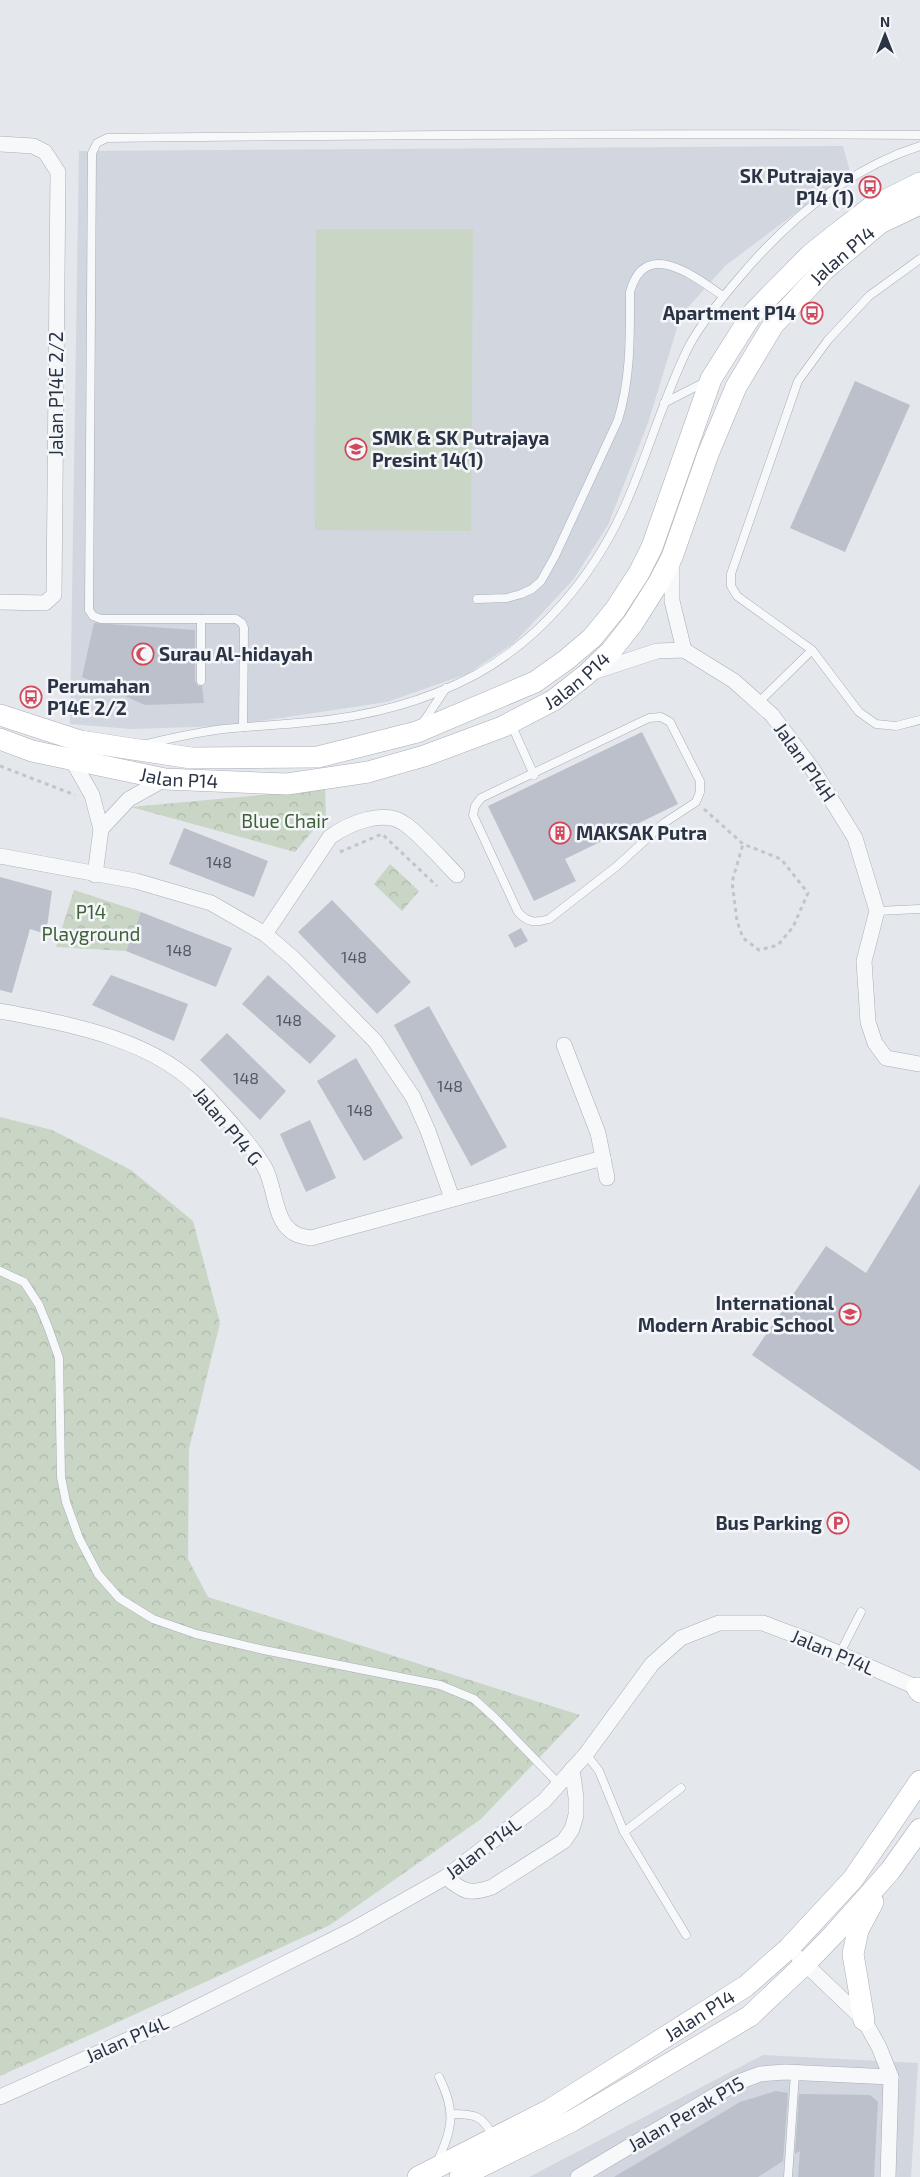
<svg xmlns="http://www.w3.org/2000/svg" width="920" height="2177" font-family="'Exo 2',sans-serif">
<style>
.built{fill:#d2d6de}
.park{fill:url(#park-crowns)}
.garden{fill:#c9d6c5}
.building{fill:#bbc0ca}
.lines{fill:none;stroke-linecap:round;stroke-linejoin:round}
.service-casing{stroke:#a9aeb7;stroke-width:9}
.minor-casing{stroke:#a9aeb7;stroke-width:16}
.secondary-casing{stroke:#a9aeb7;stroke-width:22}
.path{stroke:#c2c5cb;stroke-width:3;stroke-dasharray:4 4;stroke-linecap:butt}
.service{stroke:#f7f8fa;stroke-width:8}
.minor{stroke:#f7f8fa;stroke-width:15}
.secondary{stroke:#fff;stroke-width:21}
.labels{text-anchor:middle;stroke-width:5;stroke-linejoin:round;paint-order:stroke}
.number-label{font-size:16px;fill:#4f5766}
.poi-label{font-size:19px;font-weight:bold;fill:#2b3445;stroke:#f4f6f9;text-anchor:end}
.street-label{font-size:19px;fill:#2b3445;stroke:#f4f6f9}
.park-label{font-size:19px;fill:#3f6138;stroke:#f4f6f9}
</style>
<defs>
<pattern id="park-crowns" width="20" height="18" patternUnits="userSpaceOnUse" patternTransform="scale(1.25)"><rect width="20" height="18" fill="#c9d6c5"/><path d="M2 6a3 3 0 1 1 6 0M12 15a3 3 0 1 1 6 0" fill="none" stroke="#adb8ab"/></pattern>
</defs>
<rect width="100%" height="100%" fill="#e4e7ec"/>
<g class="built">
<polygon points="843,146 850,172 725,266 681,315 648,423 608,525 573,580 514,643 467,674 387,702 227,726 131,729 70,724 79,151"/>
<polygon points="763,2055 918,2063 911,2177 529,2177"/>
</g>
<g class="park">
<polygon points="325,789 326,815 295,852 131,807"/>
<polygon points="390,864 419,891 402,911 374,884"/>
<polygon points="74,890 141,912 126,951 56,947"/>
<polygon points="0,1117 52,1130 131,1170 193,1221 220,1323 189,1449 188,1559 208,1597 580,1715 481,1819 330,1925 0,2076"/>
</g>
<polygon class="garden" points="316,229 473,229 471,531 315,530"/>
<g class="building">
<polygon points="855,381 910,405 845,552 790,528"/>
<polygon points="94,623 195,630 195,681 198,686 202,686 204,703 145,705 82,677"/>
<polygon points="642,732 678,804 565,859 576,881 534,901 488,806"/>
<polygon points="184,828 268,861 254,897 169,864"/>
<polygon points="0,877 52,891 46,934 30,929 12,993 0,990"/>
<polygon points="332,900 411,982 377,1014 298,932"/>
<polygon points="141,912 232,948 216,987 126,951"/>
<polygon points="521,928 528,941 515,948 508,935"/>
<polygon points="111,975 188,1004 174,1041 92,1005"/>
<polygon points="268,975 336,1036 310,1064 242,1004"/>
<polygon points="429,1006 507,1147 471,1166 394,1025"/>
<polygon points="227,1033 286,1091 260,1120 200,1060"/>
<polygon points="356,1058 403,1138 364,1161 317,1081"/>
<polygon points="310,1120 336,1178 306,1192 280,1134"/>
<polygon points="920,1184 920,1471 752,1355 826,1246 866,1273"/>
<polygon points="776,2091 788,2093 783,2161 758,2177 614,2177 740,2102"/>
<polygon points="799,2094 870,2095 878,2102 874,2177 798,2177 800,2151 795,2154"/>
</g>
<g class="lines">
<g class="service-casing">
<g id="service">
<polyline points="920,259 869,296 828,340 798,381 731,574 731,586 737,596 812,650 859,712 876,724 896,726 920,720"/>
<polyline points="664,403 705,382"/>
<path d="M477,599L507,598L521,594L532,589L541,581L555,556L618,420C631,378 630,335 630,292C645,237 695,277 723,296"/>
<polyline points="201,619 201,681"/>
<polyline points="758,703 812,650"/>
<path d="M661,717L670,722L700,781V792L696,802L664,823L617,866L549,919C535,923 528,923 518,912L473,815L475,806L481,798L649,718Z"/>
<polyline points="422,724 446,688"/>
<polyline points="511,724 534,775"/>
<path d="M243,727L244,628L242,623L236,619H101L93,616L89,610L92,153L97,143L107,138C378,135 649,133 920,135"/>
<path d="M146,744C172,738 197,732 224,729C252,726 280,725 308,722C365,717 424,702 475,675C541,639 593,576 624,508C648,455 663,398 689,346C702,322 721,299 739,278C787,221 847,169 920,146"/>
<polyline points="877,911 920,909"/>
<polyline points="0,1271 24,1282 39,1305 48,1327 59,1358 61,1477 66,1502 79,1538 98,1574 119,1598 153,1619 196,1634 264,1650 440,1685 474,1699 495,1718 559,1784"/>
<polyline points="840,1653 861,1612"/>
<polyline points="586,1754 599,1771 624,1832 686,1935"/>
<polyline points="624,1832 681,1788"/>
<path d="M452,2114C477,2114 482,2116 494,2137"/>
<path d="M437,2162C453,2129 456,2111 439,2077"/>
<polyline points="788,2177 795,2073"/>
</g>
</g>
<g class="minor-casing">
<g id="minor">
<polyline points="0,144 33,146 45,152 58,172 54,595 45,603 0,602"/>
<polyline points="672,561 672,601 684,650"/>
<polyline points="593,672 657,651 684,650 734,681 772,715 813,770 855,838 877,911 864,961 868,1022 875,1043 886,1058 920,1064"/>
<polyline points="72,760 92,795 101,829 95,875"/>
<polyline points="101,829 129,799 165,779"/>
<polyline points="0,856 136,881 211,903 265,934 293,958 375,1041 413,1097 428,1131 452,1198"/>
<path d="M265,934L330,837C348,824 384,808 405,824C422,836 442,860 457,875"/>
<path d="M0,1011C69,1024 156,1039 205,1094C223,1114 252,1145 265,1168C274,1185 274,1210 285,1225C293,1235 300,1236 311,1238L603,1158"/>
<polyline points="564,1045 598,1133 607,1178"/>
<path d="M446,1877C463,1892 470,1895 492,1887L564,1841L572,1829L576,1815V1797L572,1769"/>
<polyline points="799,1958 864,2020 879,2047 891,2077 888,2177"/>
<polyline points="0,2097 174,2019 352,1930 446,1877 544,1801 586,1754 652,1664 681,1638 719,1623 763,1623 813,1642 920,1689"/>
<polyline points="578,2177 736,2083 760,2074 785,2072 891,2077"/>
</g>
</g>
<g class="secondary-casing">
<g id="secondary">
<polyline points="0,715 80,741 191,758 318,757 417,732 535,682 566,660 592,638 615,610 639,573 652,547 711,379 752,314 810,255 835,235 870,208 920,183"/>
<path id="s1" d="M0,739L32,751L165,779L287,784L368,772L424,756L502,727L554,700L587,674L611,651L633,623L659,582L672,557L708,454L736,387L773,325L824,270L880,223L920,204"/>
<polyline points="917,1688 920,1692"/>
<polyline points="864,2020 853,1954 858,1930 873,1902"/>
<path id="s2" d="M418,2177L551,2109L746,1986L789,1948L853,1879L920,1781"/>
<polyline points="460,2177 572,2121 750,2016 805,1964 834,1934 890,1871 920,1829"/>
</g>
</g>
<g class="path">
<polyline points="0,766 75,795"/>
<polyline points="704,809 743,844 781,859 808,893 793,927 778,945 759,950 743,938 737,921 732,882 743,844"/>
<polyline points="340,852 382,834 437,886"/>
</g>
<use href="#service" class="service"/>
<use href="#minor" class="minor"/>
<use href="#secondary" class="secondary"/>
</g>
<defs>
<g id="bus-ring" transform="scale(1.125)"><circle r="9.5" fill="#f4f6f9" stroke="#d1495b" stroke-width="1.5"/><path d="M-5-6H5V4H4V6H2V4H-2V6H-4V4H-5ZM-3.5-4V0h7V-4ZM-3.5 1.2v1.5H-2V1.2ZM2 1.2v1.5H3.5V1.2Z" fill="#d1495b"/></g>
<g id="school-ring" transform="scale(1.125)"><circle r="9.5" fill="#f4f6f9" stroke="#d1495b" stroke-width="1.5"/><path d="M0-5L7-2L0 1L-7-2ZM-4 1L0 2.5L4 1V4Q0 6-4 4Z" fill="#d1495b"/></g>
<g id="mosque-ring" transform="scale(1.125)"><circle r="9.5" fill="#f4f6f9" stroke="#d1495b" stroke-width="1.5"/><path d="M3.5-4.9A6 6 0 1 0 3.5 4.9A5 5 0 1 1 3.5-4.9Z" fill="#d1495b"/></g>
<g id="building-ring" transform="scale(1.125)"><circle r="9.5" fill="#f4f6f9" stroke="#d1495b" stroke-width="1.5"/><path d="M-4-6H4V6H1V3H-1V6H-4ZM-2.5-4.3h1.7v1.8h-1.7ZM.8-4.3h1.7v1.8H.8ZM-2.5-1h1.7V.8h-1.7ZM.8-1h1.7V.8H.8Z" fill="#d1495b"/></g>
<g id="parking-ring" transform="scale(1.125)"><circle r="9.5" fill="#f4f6f9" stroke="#d1495b" stroke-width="1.5"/><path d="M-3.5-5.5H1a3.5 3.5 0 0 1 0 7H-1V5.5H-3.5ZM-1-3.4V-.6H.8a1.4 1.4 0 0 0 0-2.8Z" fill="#d1495b"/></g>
</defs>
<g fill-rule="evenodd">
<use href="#bus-ring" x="870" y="187"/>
<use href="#bus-ring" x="812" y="313"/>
<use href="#school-ring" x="356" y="449"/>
<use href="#mosque-ring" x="143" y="654"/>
<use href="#bus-ring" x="31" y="697"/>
<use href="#building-ring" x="560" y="833"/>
<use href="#school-ring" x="850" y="1314"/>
<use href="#parking-ring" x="838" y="1523"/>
</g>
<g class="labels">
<g class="number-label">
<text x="219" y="868">148</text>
<text x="179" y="956">148</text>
<text x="354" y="963">148</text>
<text x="289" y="1026">148</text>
<text x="246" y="1084">148</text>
<text x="450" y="1092">148</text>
<text x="360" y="1116">148</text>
</g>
<g class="poi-label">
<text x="854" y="183">SK Putrajaya<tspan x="854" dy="22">P14 (1)</tspan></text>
<text x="796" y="320">Apartment P14</text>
<text x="372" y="445" text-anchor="start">SMK &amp; SK Putrajaya<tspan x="372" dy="22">Presint 14(1)</tspan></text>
<text x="159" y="661" text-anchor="start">Surau Al-hidayah</text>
<text x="47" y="693" text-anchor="start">Perumahan<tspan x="47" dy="22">P14E 2/2</tspan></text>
<text x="576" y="840" text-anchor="start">MAKSAK Putra</text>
<text x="834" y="1310">International<tspan x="834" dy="22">Modern Arabic School</tspan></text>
<text x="822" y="1530">Bus Parking</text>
</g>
<g class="street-label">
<text dy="7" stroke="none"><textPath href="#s1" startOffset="1114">Jalan P14</textPath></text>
<text transform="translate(56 394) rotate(-90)" y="7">Jalan P14E 2/2</text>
<text dy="7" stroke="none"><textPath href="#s1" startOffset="604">Jalan P14</textPath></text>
<text transform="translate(805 762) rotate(55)" y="7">Jalan P14H</text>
<text dy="7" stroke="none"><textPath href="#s1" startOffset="184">Jalan P14</textPath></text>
<text transform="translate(228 1126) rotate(50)" y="7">Jalan P14 G</text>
<text transform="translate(833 1652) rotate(23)" y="7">Jalan P14L</text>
<text transform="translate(483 1848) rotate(-37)" y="7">Jalan P14L</text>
<text dy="7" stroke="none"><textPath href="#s2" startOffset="325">Jalan P14</textPath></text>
<text transform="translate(127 2039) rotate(-24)" y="7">Jalan P14L</text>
<text transform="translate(686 2114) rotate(-30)" y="7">Jalan Perak P15</text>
</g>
<g class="park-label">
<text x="285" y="828">Blue Chair</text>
<text x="91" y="919">P14<tspan x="91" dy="22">Playground</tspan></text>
</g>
</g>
<g transform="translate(885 35)" stroke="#f4f6f9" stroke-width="4" paint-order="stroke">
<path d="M0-4L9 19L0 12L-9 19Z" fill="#2b3445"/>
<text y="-8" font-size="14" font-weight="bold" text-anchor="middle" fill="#2b3445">N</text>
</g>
</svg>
